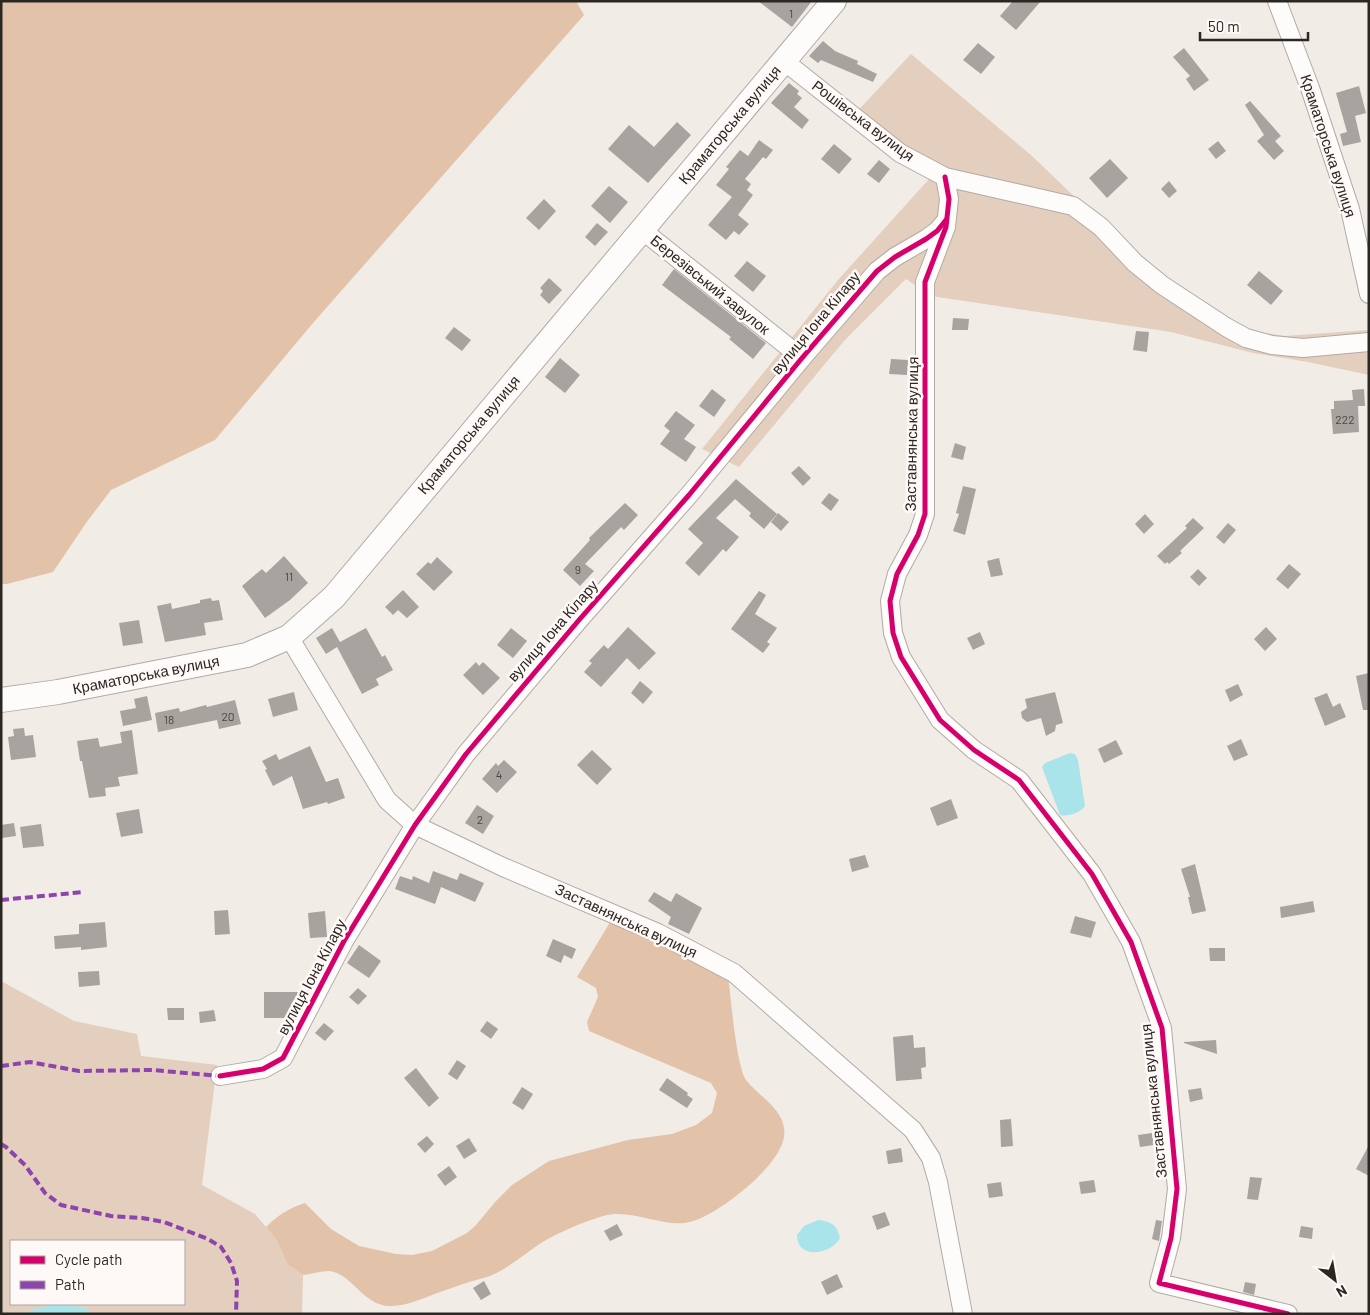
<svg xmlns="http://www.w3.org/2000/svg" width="1370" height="1315" font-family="Barlow,sans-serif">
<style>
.green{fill:#e4cebd;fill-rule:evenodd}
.forest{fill:#e2c2a8}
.water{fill:#a8e4ea}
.building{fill:#a7a39f}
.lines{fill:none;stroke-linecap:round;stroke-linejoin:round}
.street-casing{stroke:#afaba7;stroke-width:20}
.secondary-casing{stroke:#afaba7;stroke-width:26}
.street{stroke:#fdfcfb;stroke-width:18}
.secondary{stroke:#fdfcfb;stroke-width:24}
.quiet{stroke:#8e44ad;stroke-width:4;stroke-dasharray:8 4;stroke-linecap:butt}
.cycleway-casing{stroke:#fef9f6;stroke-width:8}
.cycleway{stroke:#d6006c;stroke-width:5}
.labels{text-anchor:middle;stroke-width:5;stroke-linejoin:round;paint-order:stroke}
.number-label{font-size:12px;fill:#4a4642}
.street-label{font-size:15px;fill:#2b2723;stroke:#fef9f6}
</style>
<rect width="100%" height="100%" fill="#f2ece7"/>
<g class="green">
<polygon points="911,54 1032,156 1083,205 1172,285 1244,330 1285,336 1369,330 1369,375 1308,362 1253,353 1171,332 931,296 906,279 844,341 739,467 702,449 838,280 930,178 850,119"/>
<path d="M1,981L74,1021L137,1034L141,1056L217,1065L202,1185L255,1214L276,1239L288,1265L303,1275L302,1314H91L86,1308L56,1304L17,1314H1ZM11,1241H184V1304H11Z"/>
</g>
<g class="forest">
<polygon points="1,1 576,1 584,15 313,323 215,440 111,490 86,523 53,572 7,584 1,584"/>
<path d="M612,919L728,976C731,997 736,1065 746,1080C759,1097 788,1111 784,1137C779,1167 723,1210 696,1220C667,1232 635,1207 603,1216C583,1222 559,1232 541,1243C524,1254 509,1268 490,1276C484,1278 476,1280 469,1282C459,1285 450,1289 440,1292C424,1298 407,1306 390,1306C363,1306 352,1273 329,1271C321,1271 311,1274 303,1275L288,1265L276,1239L266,1227C278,1215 289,1208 305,1203L331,1229L359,1246L396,1254L412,1255L432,1251L467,1233L476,1225L496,1201L512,1185L549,1161L628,1140L672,1134L696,1125L712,1113L717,1093L711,1083L589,1031L587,1022L598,997L596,988L577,977Z"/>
</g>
<g class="water">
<path d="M1070,753L1075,754L1078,760L1085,806C1080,813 1068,817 1060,815L1042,767L1045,763Z"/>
<path d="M818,1220C831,1221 837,1225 840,1238C832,1254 797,1261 797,1235L804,1226Z"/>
<polygon points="56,1304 86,1308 91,1314 17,1314"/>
</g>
<g class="building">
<polygon points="758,1 812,1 792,27"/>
<polygon points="1013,1 1041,1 1016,30 1000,16"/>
<polygon points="823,41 835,51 858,61 857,64 877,74 873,82 821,60 818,63 809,56"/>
<polygon points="978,43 995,57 981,74 963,60"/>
<polygon points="1184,48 1209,80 1194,91 1186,79 1190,76 1173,57"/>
<polygon points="789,83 799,91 797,94 802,98 794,107 809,120 802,129 771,103"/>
<polygon points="1359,86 1366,113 1355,116 1361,142 1343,146 1340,134 1347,132 1336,93"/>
<polygon points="1250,101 1281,136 1275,141 1284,151 1274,160 1257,141 1264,135 1245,105"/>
<polygon points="677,122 691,135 648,183 608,149 629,125 654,147"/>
<polygon points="759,140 773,150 766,159 763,157 745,179 751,184 747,190 753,195 738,215 749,224 739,235 734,231 726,240 708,225 732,197 716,185 729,169 726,167 740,150 748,156"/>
<polygon points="1218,141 1226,151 1216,159 1208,149"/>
<polygon points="834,144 852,159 839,174 821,159"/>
<polygon points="1110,159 1128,178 1107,198 1089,178"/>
<polygon points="879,160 890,169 879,183 867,174"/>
<polygon points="1169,181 1177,191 1169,198 1161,189"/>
<polygon points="609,186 628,202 610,223 591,206"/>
<polygon points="544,199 556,211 539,230 526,218"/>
<polygon points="597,223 608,232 595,246 585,237"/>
<polygon points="747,261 766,276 753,292 734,276"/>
<polygon points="674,269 766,343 753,359 729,339 731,337 662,285"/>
<polygon points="1259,271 1283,291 1271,305 1247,285"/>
<polygon points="549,278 562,290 549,304 540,295 543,291 540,288"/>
<polygon points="953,318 969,319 968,330 952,330"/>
<polygon points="454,327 471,340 462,351 445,338"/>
<polygon points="1136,331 1149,332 1147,352 1133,350"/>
<polygon points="560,358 580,375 565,393 545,377"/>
<polygon points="891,359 908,360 907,375 889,374"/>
<polygon points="712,389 726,400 714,417 699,406"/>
<polygon points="1364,389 1365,406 1358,406 1359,432 1333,434 1331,409 1334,409 1334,401 1353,400 1352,390"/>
<polygon points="676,411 695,425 684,439 696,447 686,462 660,444 670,431 664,426"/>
<polygon points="955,443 966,447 963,460 951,457"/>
<polygon points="799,466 811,478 803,486 791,473"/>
<polygon points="736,479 777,514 764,529 749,516 751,513 735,499 716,518 739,537 726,552 723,549 699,576 685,563 703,543 688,529"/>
<polygon points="963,486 976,489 965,535 953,531 959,514 956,513"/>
<polygon points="829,493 839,500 831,511 821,503"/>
<polygon points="625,503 638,515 624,530 621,527 585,564 594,571 580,586 563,570 590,540 589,538"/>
<polygon points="778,513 789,522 781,531 771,522"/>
<polygon points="1145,514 1154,524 1144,534 1135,524"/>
<polygon points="1193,518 1204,528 1180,551 1182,553 1169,564 1167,562 1165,564 1157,556 1187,528 1185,526"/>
<polygon points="1228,523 1236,530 1224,544 1216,537"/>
<polygon points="284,556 308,583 290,600 265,618 242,586 262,569 266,573"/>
<polygon points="437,557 453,572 434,591 416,574 428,562 431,564"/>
<polygon points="999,558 1003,575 991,577 987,561"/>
<polygon points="1289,564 1301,574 1288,589 1276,579"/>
<polygon points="1198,569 1207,578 1199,586 1190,577"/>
<polygon points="403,590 419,607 407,618 398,610 393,615 385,607"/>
<polygon points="759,591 766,595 755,614 777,628 767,642 770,644 763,653 731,629"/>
<polygon points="211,598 212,601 219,600 223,620 204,623 206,635 165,642 157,606 171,603 172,609 200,603 200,600"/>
<polygon points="139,620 143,643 123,646 119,623"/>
<polygon points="628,627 656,653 639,670 627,658 601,687 584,672 592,663 589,661 604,645 608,649"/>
<polygon points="1266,627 1277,639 1265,651 1254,639"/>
<polygon points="332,628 340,642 366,628 382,657 385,655 393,670 376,679 379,685 362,694 337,647 326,654 316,638"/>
<polygon points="511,628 527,641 513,658 497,645"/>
<polygon points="980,632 985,644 973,650 967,638"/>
<polygon points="476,662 479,666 483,662 500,678 483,695 463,675"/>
<polygon points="1369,673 1369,710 1363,710 1356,676"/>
<polygon points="640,681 653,692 643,704 631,693"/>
<polygon points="1238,684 1243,695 1230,702 1225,690"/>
<polygon points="294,692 298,710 273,717 268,699"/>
<polygon points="1055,692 1063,723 1056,725 1055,731 1046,736 1041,718 1027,722 1022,718 1021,712 1027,708 1025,699"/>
<polygon points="1327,693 1333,707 1340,703 1346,717 1325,726 1314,698"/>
<polygon points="147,696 152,720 123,726 120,711 136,708 134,699"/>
<polygon points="235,700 241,724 219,729 217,720 158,732 155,713 179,708 180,712 206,705 207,707"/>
<polygon points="24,728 25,736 33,735 36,757 11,760 8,737 14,736 13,729"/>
<polygon points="132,730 138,774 118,777 120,786 105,788 106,796 89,798 82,761 80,761 77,741 98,738 100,747 122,743 120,732"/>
<polygon points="1241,739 1248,755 1234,761 1227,746"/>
<polygon points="1116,740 1123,754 1104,763 1098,749"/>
<polygon points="310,746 326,782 338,778 345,798 328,804 327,802 303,809 292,776 273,786 265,770 267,769 262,761 276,754 279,760"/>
<polygon points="592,750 612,769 597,785 577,765"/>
<polygon points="504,760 517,772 497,793 482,779 496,763 498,766"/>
<polygon points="951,799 958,818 937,826 930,808"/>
<polygon points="477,805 494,816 483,834 465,823"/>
<polygon points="139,809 143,833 121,837 116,813"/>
<polygon points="14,823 16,836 2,838 1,825"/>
<polygon points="41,824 44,846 23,848 20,827"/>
<polygon points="865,855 869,867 852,872 849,859"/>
<polygon points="1195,864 1206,911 1192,914 1188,897 1190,897 1181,869"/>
<polygon points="433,871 457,880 460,873 484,883 475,902 441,887 435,904 395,889 400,876 412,880 413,876 429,883"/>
<polygon points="654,892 671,902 676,893 702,908 689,934 668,924 671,917 648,901"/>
<polygon points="1313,901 1315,912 1281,918 1280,907"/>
<polygon points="228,910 230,934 215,935 214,911"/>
<polygon points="325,911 327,937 310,938 308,913"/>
<polygon points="1075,916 1096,922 1091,938 1070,933"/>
<polygon points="105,922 107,947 81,950 81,947 55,949 54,936 79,934 79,924"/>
<polygon points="553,939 576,949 572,959 564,955 561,963 546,956"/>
<polygon points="359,945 381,961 369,978 347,963"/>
<polygon points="1209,948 1225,948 1225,961 1210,961"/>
<polygon points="99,971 100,985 79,987 78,972"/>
<polygon points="358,988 367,996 358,1005 349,997"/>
<polygon points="264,992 301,992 301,1000 292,1018 264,1018"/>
<polygon points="167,1008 184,1008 184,1020 168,1020"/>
<polygon points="214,1010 216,1021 200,1023 199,1012"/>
<polygon points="487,1021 498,1029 491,1039 480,1031"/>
<polygon points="324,1023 334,1031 325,1041 315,1033"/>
<polygon points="913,1035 914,1048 925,1047 926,1067 921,1068 922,1079 896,1081 893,1037"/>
<polygon points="1216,1040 1217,1054 1184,1043 1184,1042"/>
<polygon points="457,1060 466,1066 457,1080 448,1074"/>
<polygon points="416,1068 439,1098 429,1107 404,1078"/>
<polygon points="667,1078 688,1093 687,1095 693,1099 687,1108 659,1090"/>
<polygon points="522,1087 533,1094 523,1110 512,1103"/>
<polygon points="1201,1088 1203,1099 1190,1102 1188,1090"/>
<polygon points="1011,1119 1013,1146 1001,1147 1000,1120"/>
<polygon points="1152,1133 1154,1145 1140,1147 1138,1135"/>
<polygon points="427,1136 434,1144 425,1153 417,1144"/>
<polygon points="469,1138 477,1151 464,1159 456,1146"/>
<polygon points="1369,1145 1369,1176 1356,1169"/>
<polygon points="901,1148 903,1162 888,1164 886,1151"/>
<polygon points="449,1166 457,1177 445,1186 437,1175"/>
<polygon points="1250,1177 1262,1178 1258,1200 1247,1199"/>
<polygon points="1094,1180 1096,1192 1081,1194 1079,1182"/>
<polygon points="1001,1182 1003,1196 989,1198 987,1184"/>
<polygon points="885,1212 890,1225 877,1230 872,1216"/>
<polygon points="1156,1220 1162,1221 1159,1241 1152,1239"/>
<polygon points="617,1224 623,1235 610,1241 604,1231"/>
<polygon points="1301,1226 1313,1228 1312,1239 1299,1237"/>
<polygon points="837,1274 843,1287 827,1295 821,1282"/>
<polygon points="484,1281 491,1294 481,1300 473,1288"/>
<polygon points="1245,1282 1256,1284 1254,1295 1243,1292"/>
</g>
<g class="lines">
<g class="street-casing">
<g id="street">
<polyline points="1277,1 1310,88 1350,209 1369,294"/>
<polyline points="784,61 900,153 945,177 1073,206 1101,227 1135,263 1162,285 1226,327 1246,338 1272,345 1303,348 1369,342"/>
<polyline points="945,177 949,199 946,227 925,282 925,514 918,535 897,574 890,601 893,633 901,657 940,720 974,750 1019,780 1092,874 1131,942 1162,1028 1177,1189 1171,1238 1159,1283 1288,1314"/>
<polyline points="642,230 802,358"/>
<polyline points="289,637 387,800 415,825 503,867 658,933 734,973 913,1130 931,1158 938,1182 963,1314"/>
<polyline points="220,1076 263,1069 283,1058 344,941 415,825 466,754 579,620 689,495 802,358 877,271 895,257 926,239 937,231 946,221"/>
</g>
</g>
<g class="secondary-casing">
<polyline id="secondary" points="1,700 58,692 247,655 289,637 334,597 834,1"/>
</g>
<use href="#street" class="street"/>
<use href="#secondary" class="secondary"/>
<g class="quiet">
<polyline points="1,900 84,892"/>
<polyline points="1,1066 30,1062 79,1071 152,1070 220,1076"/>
<polyline points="1,1144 6,1147 25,1165 45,1193 61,1205 111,1216 142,1218 164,1222 208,1239 221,1247 231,1263 237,1281 236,1314"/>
</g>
<g class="cycleway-casing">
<g id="cycleway">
<polyline points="945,177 949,199 946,227 925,282 925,514 918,535 897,574 890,601 893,633 901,657 940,720 974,750 1019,780 1092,874 1131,942 1162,1028 1177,1189 1171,1238 1159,1283 1288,1314"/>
<polyline points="220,1076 263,1069 283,1058 344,941 415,825 466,754 579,620 689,495 802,358 877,271 895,257 926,239 937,231 946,220"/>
</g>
</g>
<use href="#cycleway" class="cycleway"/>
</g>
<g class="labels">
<g class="number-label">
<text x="791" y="18">1</text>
<text x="1345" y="424">222</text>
<text x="578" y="574">9</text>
<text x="289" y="581">11</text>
<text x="228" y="721">20</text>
<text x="169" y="724">18</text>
<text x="499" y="779">4</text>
<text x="480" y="824">2</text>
</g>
<g class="street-label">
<text transform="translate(863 121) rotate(37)" y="5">Рошівська вулиця</text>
<text transform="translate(730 125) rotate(-50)" y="5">Краматорська вулиця</text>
<text transform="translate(1328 146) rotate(72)" y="5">Краматорська вулиця</text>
<text transform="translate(710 285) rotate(39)" y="5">Березівський завулок</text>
<text transform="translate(816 323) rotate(-50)" y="5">вулиця Іона Кілару</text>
<text transform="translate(912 434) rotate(-89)" y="5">Заставнянська вулиця</text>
<text transform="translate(469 435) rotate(-50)" y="5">Краматорська вулиця</text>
<text transform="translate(553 631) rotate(-49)" y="5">вулиця Іона Кілару</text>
<text transform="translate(146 675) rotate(-11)" y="5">Краматорська вулиця</text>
<text transform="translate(626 921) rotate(25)" y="5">Заставнянська вулиця</text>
<text transform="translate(312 977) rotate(-62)" y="5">вулиця Іона Кілару</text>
<text transform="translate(1154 1101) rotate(-96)" y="5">Заставнянська вулиця</text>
</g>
</g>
<rect width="1370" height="1315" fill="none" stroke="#2b2723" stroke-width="5"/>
<rect x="10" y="1240" width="175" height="65" fill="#fef9f6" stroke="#aaa5a2"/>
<rect x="20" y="1256" width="25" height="8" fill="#d6006c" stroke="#aaa5a2"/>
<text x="55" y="1265" font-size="15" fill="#2b2723">Cycle path</text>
<rect x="20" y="1281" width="25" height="8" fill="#8e44ad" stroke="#aaa5a2"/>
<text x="55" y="1290" font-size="15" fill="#2b2723">Path</text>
<g transform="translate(1335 1280) rotate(149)" stroke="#fef9f6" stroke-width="4" paint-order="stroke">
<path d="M0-4L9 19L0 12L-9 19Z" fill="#2b2723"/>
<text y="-8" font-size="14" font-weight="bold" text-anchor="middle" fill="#2b2723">N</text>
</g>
<path d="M1200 32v8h108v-8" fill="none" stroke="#2b2723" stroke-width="2.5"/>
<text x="1208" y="32" font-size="15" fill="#2b2723" stroke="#fef9f6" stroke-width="4" paint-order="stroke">50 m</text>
</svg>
